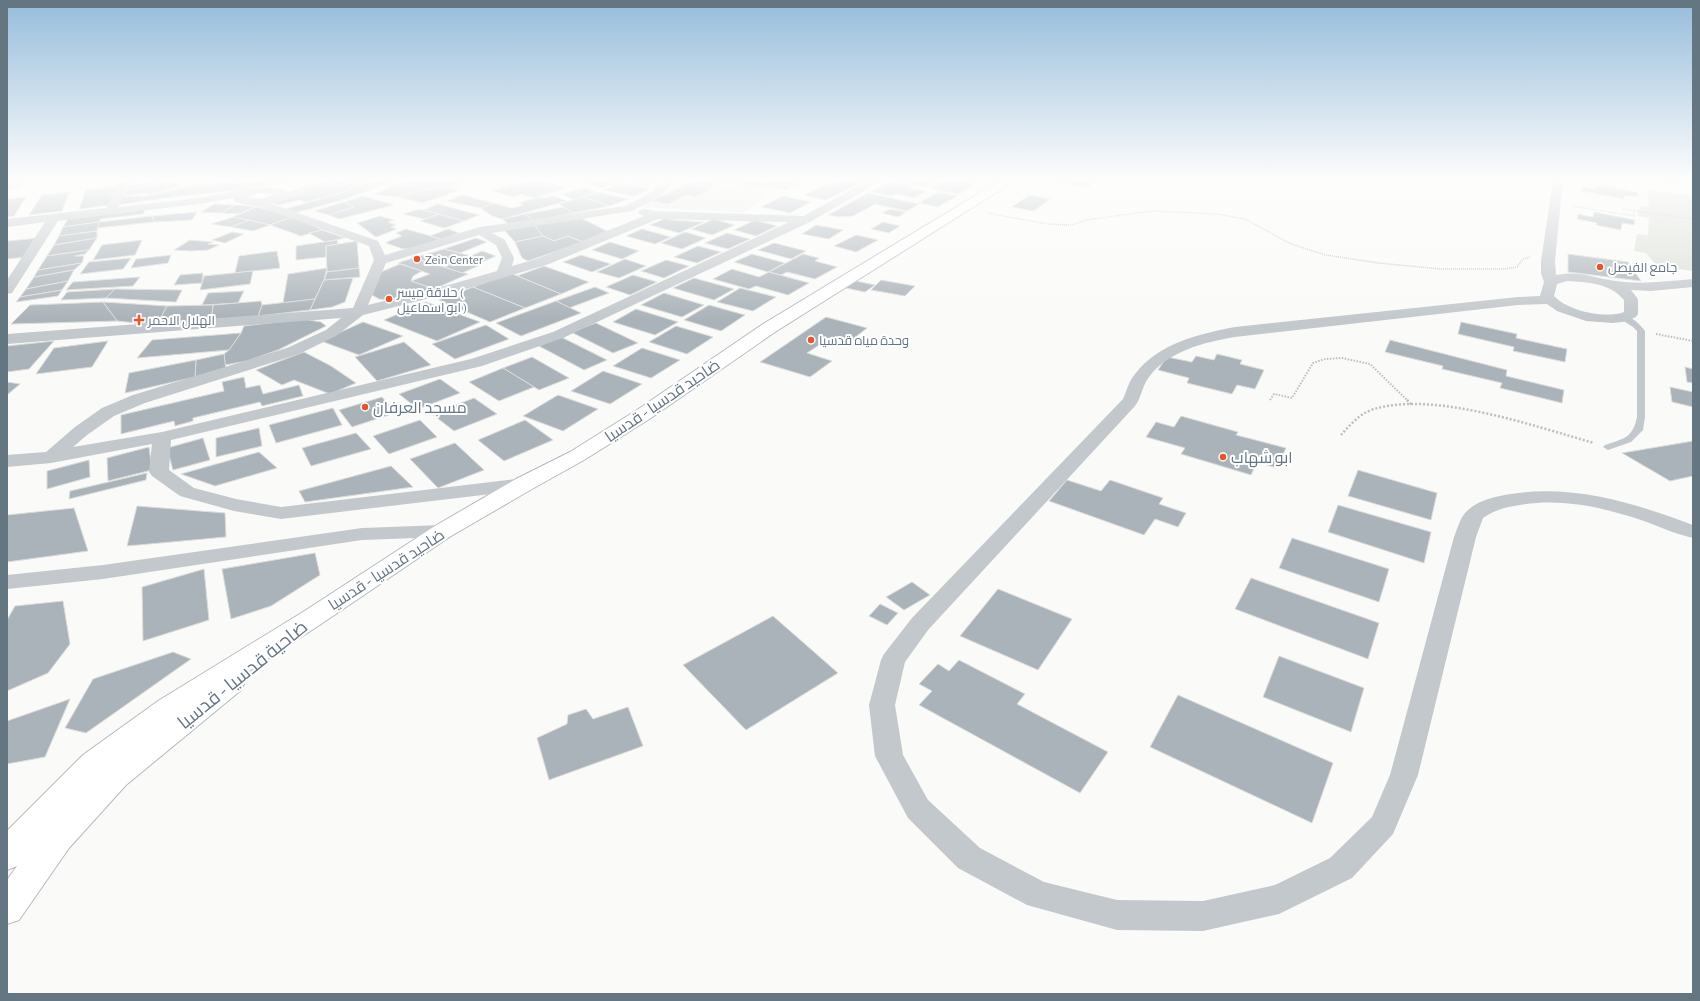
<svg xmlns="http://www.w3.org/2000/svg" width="1700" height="1001" font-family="'Alegreya Sans',Cairo,sans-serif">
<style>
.built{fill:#e8e9e9}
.green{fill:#dadfd7}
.building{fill:#aab3b9;stroke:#dcdcda}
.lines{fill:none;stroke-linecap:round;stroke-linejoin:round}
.secondary-casing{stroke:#b3babf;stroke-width:2}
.path-far2{stroke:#bbbfc2;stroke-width:1.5;stroke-dasharray:1 1;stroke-linecap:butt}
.path-far1{stroke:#bbbfc2;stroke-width:2;stroke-dasharray:1.5 1.5;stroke-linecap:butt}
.path{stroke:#bbbfc2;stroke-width:2.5;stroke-dasharray:2 2;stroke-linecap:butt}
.lane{fill:#c3c8cc;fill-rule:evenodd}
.street{fill:#c3c8cc;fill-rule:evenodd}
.secondary{fill:#fff;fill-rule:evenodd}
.poi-dot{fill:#e4572e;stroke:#fff;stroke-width:1.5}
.labels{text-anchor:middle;stroke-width:4;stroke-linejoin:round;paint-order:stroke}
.far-poi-label{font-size:13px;fill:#657683;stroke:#fff;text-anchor:start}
.street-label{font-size:16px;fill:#657683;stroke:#fff}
.poi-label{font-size:16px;fill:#657683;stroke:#fff;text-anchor:start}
.near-street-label{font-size:19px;fill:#657683;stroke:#fff}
</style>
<rect width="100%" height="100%" fill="#fafaf8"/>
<polygon class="built" points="692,180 812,180 787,191 777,189 744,212 667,209 643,206"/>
<polygon class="green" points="1647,190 1693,196 1693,271 1657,266 1646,253 1634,251 1637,234 1648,235 1649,218 1638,216 1638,209 1641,210 1640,206 1649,207"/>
<g class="building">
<polygon points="151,180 168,180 140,188 128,189 128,185 145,183 144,182"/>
<polygon points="168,180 181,186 150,194 145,193 124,196 128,189 140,188"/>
<polygon points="261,180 274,185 252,187 239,183"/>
<polygon points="264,180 291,180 294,182 275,185"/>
<polygon points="346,180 372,180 359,186 343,181"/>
<polygon points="372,180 393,180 375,188 359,186"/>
<polygon points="403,180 464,180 462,181 465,182 449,188 424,189 396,183"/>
<polygon points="493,180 465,182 462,181 464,180"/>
<polygon points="528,180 541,180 566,188 533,198 522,194 514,197 492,191"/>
<polygon points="596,180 623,180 625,181 601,188 586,183"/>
<polygon points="635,180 658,180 650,185 631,182"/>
<polygon points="695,180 795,180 802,181 784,190 764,186 759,188 724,181 708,188 701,188 709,190 695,197 686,195 668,204 652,201"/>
<polygon points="836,180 866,180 826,200 804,195"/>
<polygon points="893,180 937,180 925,187 892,181"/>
<polygon points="942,180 968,180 977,182 958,194 929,188"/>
<polygon points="1047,180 1085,180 1095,182 1087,188"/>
<polygon points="1654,180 1678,180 1679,185 1654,181"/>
<polygon points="231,181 250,188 201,194 193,186"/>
<polygon points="343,181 359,186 344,192 306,202 300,200 278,205 269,201"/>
<polygon points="890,181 912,186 909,188 927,191 914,198 896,194 892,196 871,192"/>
<polygon points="623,183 651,189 634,196 603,190"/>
<polygon points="398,184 424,189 398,197 374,194"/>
<polygon points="1596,185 1637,192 1638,197 1624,195 1624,199 1581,191 1581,187 1596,189"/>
<polygon points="118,186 110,205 79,209 86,190"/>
<polygon points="193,186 201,194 173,197 173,190"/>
<polygon points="359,186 375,188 346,199 295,213 285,209 344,192"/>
<polygon points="449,188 460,190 422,203 398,197 424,189"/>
<polygon points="584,188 597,192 574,200 561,194"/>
<polygon points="173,190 173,197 144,201 142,197"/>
<polygon points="69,192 62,211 29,215 42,195"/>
<polygon points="597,192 628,199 610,206 582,197"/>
<polygon points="938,192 957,196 938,207 919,203"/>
<polygon points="868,193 919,204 907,211 875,204 853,216 838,217 828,215"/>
<polygon points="462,195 493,203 481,208 447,201"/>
<polygon points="1029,195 1050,199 1034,211 1012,207"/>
<polygon points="144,196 142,197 144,201 118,205 122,197"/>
<polygon points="363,196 394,205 339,219 329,215 354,207 344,202"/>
<polygon points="555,196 567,201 502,219 492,216 481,208 493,203 512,208 524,205 519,203 539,197 544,198"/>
<polygon points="783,196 811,202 790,213 761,207"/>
<polygon points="26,197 14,216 7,217 7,199"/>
<polygon points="582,197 610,206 573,213 559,204"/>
<polygon points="344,202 354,207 329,215 314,211"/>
<polygon points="214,204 235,205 222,213 201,212"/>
<polygon points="438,204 479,215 464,221 423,210"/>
<polygon points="235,205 238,205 255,207 238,214 222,213"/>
<polygon points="256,207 274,211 294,216 270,225 233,217"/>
<polygon points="564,207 573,213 534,221 525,214"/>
<polygon points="146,208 143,214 101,219 99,222 63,227 69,217"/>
<polygon points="419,209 439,214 424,219 403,214"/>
<polygon points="890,209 906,212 898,217 882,213"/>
<polygon points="197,212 192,220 154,222 152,216"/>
<polygon points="1594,212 1635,220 1634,225 1622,223 1621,230 1596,225 1597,223 1577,219 1578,214 1593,217"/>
<polygon points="439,214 464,221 444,228 420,221"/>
<polygon points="525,214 534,221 510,225 502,219"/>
<polygon points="152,216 154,222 97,228 99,222"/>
<polygon points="294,216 322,230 301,236 270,225"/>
<polygon points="380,216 394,220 388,222 396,225 391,227 397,229 376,237 357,223"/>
<polygon points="233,217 249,220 231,227 211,224"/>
<polygon points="581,218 607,231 583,242 568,236 554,241 543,236 533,224"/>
<polygon points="666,218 674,220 704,222 679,233 650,225"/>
<polygon points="714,219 735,225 712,235 691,229"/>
<polygon points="249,220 270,225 253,231 231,227"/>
<polygon points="755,220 777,226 756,236 734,230"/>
<polygon points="99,222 97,231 59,236 63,227"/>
<polygon points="883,222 900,226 889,233 871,229"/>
<polygon points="533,224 543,236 515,242 504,230"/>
<polygon points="816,225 843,230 829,239 802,234"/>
<polygon points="406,229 441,239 416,248 403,249 386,243 389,241 402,236 396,233"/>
<polygon points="448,229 459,233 441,239 430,236"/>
<polygon points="642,229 671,237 655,244 626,236"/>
<polygon points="322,230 345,238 325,242 309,233"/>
<polygon points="97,231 97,238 54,245 59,236"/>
<polygon points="232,232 244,234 225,243 212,240"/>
<polygon points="685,232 706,238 682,249 661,243"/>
<polygon points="727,233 750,239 728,249 705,243"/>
<polygon points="856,235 878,240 856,252 834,246"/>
<polygon points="543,236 554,241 568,236 583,242 528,261 522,258 515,242"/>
<polygon points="39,238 26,257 7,259 7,241"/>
<polygon points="97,238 89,250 47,256 54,245"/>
<polygon points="476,238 487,242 460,253 444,249"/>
<polygon points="142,240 135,255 93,260 102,245"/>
<polygon points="190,240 213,242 208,244 219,245 208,250 190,251 174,250"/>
<polygon points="337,240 338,244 326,246 326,257 296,260 296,246"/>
<polygon points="357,241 359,268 327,272 326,246"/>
<polygon points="610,242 639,251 622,259 592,250"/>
<polygon points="774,243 806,251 791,259 758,250"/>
<polygon points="698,246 721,252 697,263 674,257"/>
<polygon points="444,249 471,256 449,265 435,261 431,263 413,258"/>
<polygon points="89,250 85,254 75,256 84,256 82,263 38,270 47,256"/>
<polygon points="277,251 280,268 235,273 239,256"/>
<polygon points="482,251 496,256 477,264 462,260"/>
<polygon points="752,254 785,263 768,272 734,262"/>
<polygon points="803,254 819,258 815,261 837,267 815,279 787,272 781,275 769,272"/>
<polygon points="1568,254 1628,262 1641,281 1568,272"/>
<polygon points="171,255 168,263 131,268 136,259"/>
<polygon points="581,255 611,264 592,272 563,262"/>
<polygon points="131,258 123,269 80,274 89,262"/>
<polygon points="413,258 468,274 434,289 411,281 430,274 398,263"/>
<polygon points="625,259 646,266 619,278 597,272"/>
<polygon points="462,260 480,265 462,273 444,267"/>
<polygon points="666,260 689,266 664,278 641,271"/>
<polygon points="82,263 74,270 34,277 38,270"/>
<polygon points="400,264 422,271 413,276 411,281 434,289 387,300 379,299 372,295 381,272"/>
<polygon points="544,266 589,282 561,294 517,276"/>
<polygon points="327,268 324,280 315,299 283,303 288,274"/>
<polygon points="359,268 360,277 324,280 327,272"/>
<polygon points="732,269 759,277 769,272 809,283 788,295 756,286 749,289 713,279"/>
<polygon points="74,270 68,281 26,289 34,277"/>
<polygon points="253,271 250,284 200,290 204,276"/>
<polygon points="203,273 202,283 174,285 180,275"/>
<polygon points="510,273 561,294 525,308 473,287"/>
<polygon points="633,275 657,282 630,295 606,287"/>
<polygon points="140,277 133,286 66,290 73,282"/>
<polygon points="353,278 345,302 332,307 310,310 324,280"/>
<polygon points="694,278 734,289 714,300 673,288"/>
<polygon points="881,280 915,286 905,296 871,290"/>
<polygon points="68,281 62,290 20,297 26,289"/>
<polygon points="856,281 875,285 865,292 846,288"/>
<polygon points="473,287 525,308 490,322 439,300"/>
<polygon points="595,287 609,293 569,308 556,301"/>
<polygon points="740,288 776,297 753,311 717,302"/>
<polygon points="115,289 182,290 176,302 106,298"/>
<polygon points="115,289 106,298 61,300 67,292"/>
<polygon points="62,290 58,296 16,302 20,297"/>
<polygon points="244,291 238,303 202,305 208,293"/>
<polygon points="664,293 704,305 682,317 641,305"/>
<polygon points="315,299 310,310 258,316 262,305"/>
<polygon points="261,301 262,305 258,316 211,321 213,305"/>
<polygon points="556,301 581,313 521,336 496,323"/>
<polygon points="103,302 167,306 157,325 117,321"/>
<polygon points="103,302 117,321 11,324 30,305"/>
<polygon points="426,302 480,322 437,341 384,320"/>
<polygon points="213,305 211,321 157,325 167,306"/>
<polygon points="709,305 745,315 721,331 684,320"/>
<polygon points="636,309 678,322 655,335 613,322"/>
<polygon points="826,317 867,328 849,342 831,337 807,353 832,361 810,377 760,362"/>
<polygon points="303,319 321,322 326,326 278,350 247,361 225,365 224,354 229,350 241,333 244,326"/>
<polygon points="363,322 403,336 359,355 321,341"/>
<polygon points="1461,322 1517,334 1516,338 1567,349 1565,362 1513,351 1514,347 1458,334"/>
<polygon points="596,323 638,343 613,353 571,332"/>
<polygon points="486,325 509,339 455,359 432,344"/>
<polygon points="676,326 713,337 687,354 649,342"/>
<polygon points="241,333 229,350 137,358 152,340"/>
<polygon points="561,337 607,360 584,370 539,346"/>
<polygon points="1390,340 1507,370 1506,376 1564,390 1562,403 1500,388 1502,383 1442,369 1443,366 1385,352"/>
<polygon points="54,341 29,369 7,372 7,346"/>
<polygon points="108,341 92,367 36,374 54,348"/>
<polygon points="404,342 431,365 377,381 355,357"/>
<polygon points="642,348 680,360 651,378 613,366"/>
<polygon points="304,352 331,366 356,383 330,394 294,380 282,385 256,370"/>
<polygon points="224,354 226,370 195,377 196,360"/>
<polygon points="1217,354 1242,360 1240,364 1264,370 1255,389 1237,385 1232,394 1187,383 1189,378 1158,370 1167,357 1192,362 1196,356 1214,360"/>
<polygon points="532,357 569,378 539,390 503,368"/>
<polygon points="196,360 195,377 125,393 129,373"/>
<polygon points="1685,367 1693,369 1693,383 1687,382"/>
<polygon points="503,368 534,387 499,401 469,382"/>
<polygon points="603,371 642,384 610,404 571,391"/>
<polygon points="244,377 246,388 260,385 263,394 299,385 303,396 262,406 260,402 193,418 193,421 175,426 174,421 121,434 121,415 224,391 222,382"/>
<polygon points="440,379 460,393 418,409 399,394"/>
<polygon points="7,382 20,384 7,395"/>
<polygon points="1670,387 1693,392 1693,407 1672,402"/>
<polygon points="558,395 598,409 563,431 523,416"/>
<polygon points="382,397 395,413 352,427 339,410"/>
<polygon points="474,398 497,414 454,431 432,414"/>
<polygon points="333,408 342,425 276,443 269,425"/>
<polygon points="1181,416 1238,432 1236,435 1286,448 1277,468 1257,462 1251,475 1181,454 1185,448 1146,437 1156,422 1174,427"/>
<polygon points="420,420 437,437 389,454 373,436"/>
<polygon points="525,420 553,440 504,461 478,440"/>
<polygon points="259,428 262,446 216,457 216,438"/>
<polygon points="356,433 371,449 311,466 302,448"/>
<polygon points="203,438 210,460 173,470 167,448"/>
<polygon points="1693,441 1693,476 1670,481 1622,453"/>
<polygon points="455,443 484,470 438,488 410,459"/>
<polygon points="149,447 152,470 108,481 107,458"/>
<polygon points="259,452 277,468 215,486 181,474"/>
<polygon points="89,460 90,477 47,489 47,471"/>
<polygon points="391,466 413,487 305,502 299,491"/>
<polygon points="1358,470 1437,493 1431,520 1348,496"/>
<polygon points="147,473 146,480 69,499 70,491"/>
<polygon points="1067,480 1101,491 1110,480 1163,498 1159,504 1186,513 1178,527 1155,519 1144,535 1049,501"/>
<polygon points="1338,505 1431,532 1424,563 1328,532"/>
<polygon points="137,506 225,513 226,537 127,546"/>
<polygon points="74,508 88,551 7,562 7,515"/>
<polygon points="1292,538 1389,569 1379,602 1279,568"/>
<polygon points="315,553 320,575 271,606 231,619 222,569"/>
<polygon points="204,569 209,620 143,641 142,587"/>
<polygon points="1251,578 1379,623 1368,659 1235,609"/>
<polygon points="912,582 930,595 904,610 886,597"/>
<polygon points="998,589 1072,619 1038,670 960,636"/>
<polygon points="63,601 70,644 48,673 7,691 7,620 15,606"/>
<polygon points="880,604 898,613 887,625 869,616"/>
<polygon points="773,616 838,673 746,730 683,665"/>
<polygon points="173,652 191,659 86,733 65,728 93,679"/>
<polygon points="1279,656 1364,688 1351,732 1263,697"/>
<polygon points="959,660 1025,694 1017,704 1108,752 1080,793 919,705 932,691 919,684 938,664 949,671"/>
<polygon points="1178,695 1333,763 1312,823 1150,747"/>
<polygon points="70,699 45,757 7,764 7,721"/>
<polygon points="628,707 643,746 549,780 537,738 567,724 568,715 586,709 593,719"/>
</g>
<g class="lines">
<g class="secondary-casing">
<polygon id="secondary" points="1001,180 1016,180 775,332 651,418 584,460 532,489 451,536 321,624 240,677 244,684 240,691 126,785 69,848 19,920 7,924 7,880 17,866 7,870 7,831 83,755 158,701 303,612 435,526 516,479 570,452 637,410 763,324"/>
</g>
<g class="path-far2">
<polyline points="1572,206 1634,216 1634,210"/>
<polyline points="1623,209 1693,219"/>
<polyline points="987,213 1048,224 1071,225 1087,220 1151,211 1217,214 1245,219 1291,244 1326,255 1378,263 1441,269 1505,269 1517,267 1523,259 1530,257"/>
</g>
<g class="path-far1">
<polyline points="1656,334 1693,341"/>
<polyline points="1270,400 1274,394 1292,398 1313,363 1325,359 1342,358 1370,364 1408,401"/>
</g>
<g class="path">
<polyline points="1407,400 1412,405"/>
<path d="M1341,435C1350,425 1360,413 1374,409C1435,391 1533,426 1594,443"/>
</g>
<path class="lane" d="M1622,316C1631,315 1640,324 1645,331V417L1643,430L1631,442L1608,450L1603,447L1605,445C1623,439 1633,438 1637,417V331L1633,327L1622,320Z"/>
<g class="street">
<polygon points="16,180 27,180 21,187 7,191 7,185"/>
<path d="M125,180H139L127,188L118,207C145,204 171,201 198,198C227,194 257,182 286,190L287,192L327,180H344L343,182L272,204L378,241L385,255L480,227L625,206L647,195L665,180H676L661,196L632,211L492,233L505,240L514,258L512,266L539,258L644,216L640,214L638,212L640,210L644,209L656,211L803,216L870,180H883L810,222L563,338L482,366L171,440L169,470L194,488L236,499L281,507L524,478L531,480L534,484L531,488L524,490L281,519L234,511L180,496L152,476L149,472L152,444L51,463L7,467V455L46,452L75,427L102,408L133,395L287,348L326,330L341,318L7,344V334L353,308L374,260L369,246L268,210C258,205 246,206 235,202L233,198L199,204L58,221L12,293L7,294V280L45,222L7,227V219L106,208L117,186ZM261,193L276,194L262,199L246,198L250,195ZM658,219L789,222L553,332L471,359L162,432L73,447L87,435L114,416L145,403L299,354L336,336L363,315L462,290L549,264ZM479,235L496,245L502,258L497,271L452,284L368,305L386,263Z"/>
<polygon points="989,180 1011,180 1012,182 1007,185 990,182"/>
<path d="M1553,180H1563L1555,261L1556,275C1579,270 1594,278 1616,281C1642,285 1668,281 1693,279V287L1651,291L1631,290L1638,299V314L1636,317L1623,322L1612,323L1586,321L1557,311L1547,304L1518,305L1235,337C1204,342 1165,352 1147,380C1142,388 1141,398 1135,406L928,630L905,662L895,705L903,755L928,800L980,848L1044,882L1117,900L1203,901L1275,885L1330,858L1372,817L1390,775L1454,537C1458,527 1460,517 1468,510C1479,500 1497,496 1511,494C1574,484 1634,503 1693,525V538C1675,534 1658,526 1641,520C1602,507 1560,498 1520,505C1506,507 1494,510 1483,518L1476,537L1418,775L1393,834L1352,878L1279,914L1203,931L1117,930L1027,905L958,868L908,818L875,756L869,705L881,660L884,654L912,618L1123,399C1127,390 1129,381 1135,374C1159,343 1199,334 1235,327L1518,297L1540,296L1544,282L1541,273V261ZM1567,281C1587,282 1610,283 1624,300V312C1605,319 1568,311 1554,296L1557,284Z"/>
<polygon points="443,525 450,526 453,531 450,536 443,537 362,540 103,579 7,589 7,575 103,565 362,528"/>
</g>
<use href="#secondary" class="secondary"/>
</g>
<linearGradient id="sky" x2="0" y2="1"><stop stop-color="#96bcdc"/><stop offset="0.56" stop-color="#fdfdfc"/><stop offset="1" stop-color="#fdfdfc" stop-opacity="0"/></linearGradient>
<rect width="1700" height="320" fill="url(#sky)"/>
<g class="poi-dot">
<circle cx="417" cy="259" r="4"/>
<circle cx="1600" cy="267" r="4"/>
<circle cx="389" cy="299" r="4"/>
<path d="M137 314h4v4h4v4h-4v4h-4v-4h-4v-4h4z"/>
<circle cx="811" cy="340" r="4"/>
<circle cx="365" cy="407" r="4"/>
<circle cx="1223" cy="457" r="4"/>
</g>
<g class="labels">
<g class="far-poi-label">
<text x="425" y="264">Zein Center</text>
<text x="1608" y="272">جامع الفيصل</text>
<text x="397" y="297">حلاقة ميسر (<tspan x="397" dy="15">ابو اسماعيل )</tspan></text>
<text x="148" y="325">الهلال الاحمر</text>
<text x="819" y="345">وحدة مياه قدسيا</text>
</g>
<g class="street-label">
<text transform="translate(662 400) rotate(-34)" y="6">ضاحيد قدسيا - قدسيا</text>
<text transform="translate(386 569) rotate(-33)" y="6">ضاحيد قدسيا - قدسيا</text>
</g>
<g class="poi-label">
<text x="373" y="413">مسجد العرفان</text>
<text x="1231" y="463">ابو شهاب</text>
</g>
<g class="near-street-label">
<text transform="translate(242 674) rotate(-39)" y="7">ضاحية قدسيا - قدسيا</text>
</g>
</g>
<rect width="1700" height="1001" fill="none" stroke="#657683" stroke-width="16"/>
</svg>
